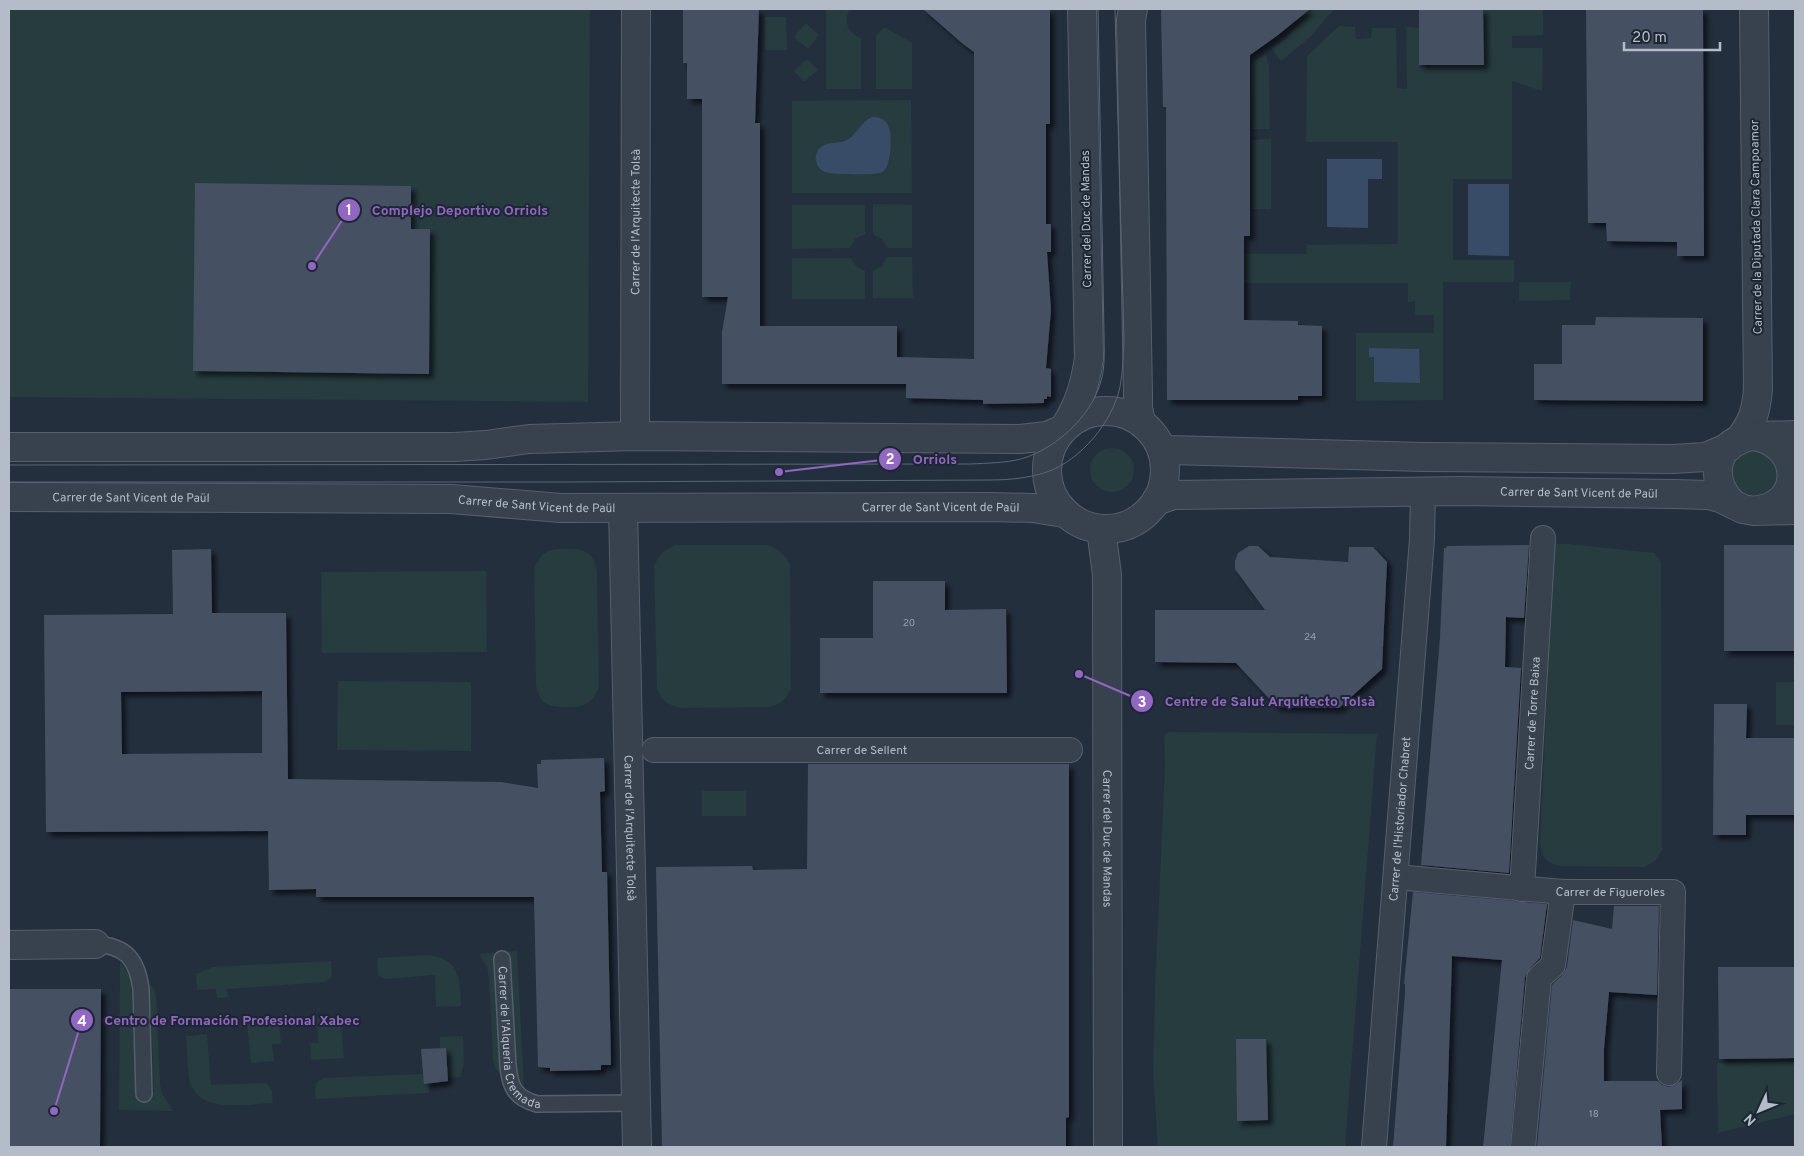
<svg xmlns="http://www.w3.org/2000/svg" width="1804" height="1156" font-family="Overpass,sans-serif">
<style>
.green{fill:#263c3f;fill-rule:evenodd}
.water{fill:#394c67}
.building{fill:#455162;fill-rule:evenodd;filter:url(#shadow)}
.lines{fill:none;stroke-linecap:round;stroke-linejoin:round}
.service-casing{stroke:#565f6c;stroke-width:18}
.pedestrian-casing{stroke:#565f6c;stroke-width:26}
.minor-casing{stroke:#565f6c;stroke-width:30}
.service{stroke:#38414e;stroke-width:15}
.pedestrian{stroke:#38414e;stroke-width:24}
.minor{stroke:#38414e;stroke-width:28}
.tram{stroke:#5a6575;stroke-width:1}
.labels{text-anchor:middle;stroke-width:4;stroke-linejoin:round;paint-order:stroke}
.number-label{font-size:10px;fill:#98a1af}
.street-label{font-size:12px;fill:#b4bcc9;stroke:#1d2633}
.leader{fill:none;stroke:#9266c3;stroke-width:2}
.callout-dot{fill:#9266c3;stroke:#1d2633;stroke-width:2}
.mark-label{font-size:15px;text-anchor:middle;font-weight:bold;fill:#fff}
.callout-label{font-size:14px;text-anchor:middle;font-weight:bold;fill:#9266c3;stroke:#1d2633;stroke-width:4;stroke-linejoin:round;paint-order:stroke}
</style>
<defs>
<filter id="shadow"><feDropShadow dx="4.5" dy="4.5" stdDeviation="2.5" flood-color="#0009"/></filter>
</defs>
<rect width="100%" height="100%" fill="#242f3e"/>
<g class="green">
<polygon points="9,9 590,9 588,402 9,397"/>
<path d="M826,9H850C843,20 848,34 861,38V89H826Z"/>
<polygon points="1314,9 1334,9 1312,35 1281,61 1272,49 1286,38"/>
<path d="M1483,9H1543V35L1512,36V48H1543L1542,91L1512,81V179H1453V260H1514V282H1443V400L1356,401V333H1434V315H1415V301L1408,302V283H1244V254H1306L1307,245L1398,244V142H1306L1307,56L1339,26L1355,27L1356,39L1371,38L1372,28H1396L1397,88L1407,89L1406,27L1419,28L1420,68H1430L1431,65H1484V25H1467V14L1483,15ZM1374,357L1419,383L1374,382Z"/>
<polygon points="765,17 786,17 787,50 765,50"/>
<polygon points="806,23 819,35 808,49 794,37"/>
<polygon points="884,27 912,43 912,89 876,89 876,36"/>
<polygon points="1266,54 1269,66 1270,129 1252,129 1251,63"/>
<polygon points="807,59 818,70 804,82 794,71"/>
<path d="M911,100L912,193H792V101ZM868,118L889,128L890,160L879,173H829L816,161C816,139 836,147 849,139C857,134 861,124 868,118Z"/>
<polygon points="1271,139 1271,209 1252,209 1252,140"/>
<polygon points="873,204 912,205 912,248 887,248 882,239 873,234"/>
<polygon points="792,205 865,205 865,234 855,239 850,248 792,249"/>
<polygon points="887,257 912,257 913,298 873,298 873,271 882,266"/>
<polygon points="792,258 850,258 856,266 865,271 865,299 792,299"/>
<polygon points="1519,282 1571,282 1570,300 1519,301"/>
<circle cx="1112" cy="470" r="22"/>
<circle cx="1754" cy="474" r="23"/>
<path d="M1554,544H1569L1654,553L1661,562L1662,850L1656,860L1645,867L1559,866C1545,861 1542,858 1540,842Z"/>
<path d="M676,545H768C779,549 784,554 790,564L791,689C786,699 781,704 770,707L680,708C667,704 662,701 657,689L654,566C659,554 665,549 676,545Z"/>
<path d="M556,549C577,549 593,546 597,571L599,686C594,703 583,708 566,707C548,707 539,704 536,684L534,570C538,558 543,551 556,549Z"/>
<polygon points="486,571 487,652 322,653 321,572"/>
<polygon points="338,681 471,682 471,751 337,750"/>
<rect x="1776" y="682" width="19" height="43"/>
<polygon points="1168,732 1377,734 1345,1147 1158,1147 1153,1074 1155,988 1165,766 1164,736"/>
<rect x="702" y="791" width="44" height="25"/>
<polygon points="517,951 524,1087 516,1072 502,959 494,960 501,1074 496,1069 493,1061 489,977 487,967 479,954"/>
<path d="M427,955C460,958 460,979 461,1006L436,1007L435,975L385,979L378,975L377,958Z"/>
<polygon points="331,961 332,977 325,982 227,989 228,997 217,998 216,989 197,990 196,974 213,967"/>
<polygon points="120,962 126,970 131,979 136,1094 154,1093 150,984 153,987 156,996 160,1085 163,1095 173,1111 119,1110"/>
<polygon points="340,1015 344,1058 311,1060 310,1043 318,1043 317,1017"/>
<polygon points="279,1020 281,1044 272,1044 274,1061 251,1063 247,1023"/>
<path d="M207,1034L211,1085L266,1083L272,1091L273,1103C245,1104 196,1115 189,1078C187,1064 187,1049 186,1036Z"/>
<polygon points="463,1036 464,1063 460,1077 448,1078 446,1048 440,1048 440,1037"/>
<polygon points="1795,1062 1795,1114 1718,1133 1717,1063"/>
<path d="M423,1074L429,1083V1093L316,1099C315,1090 313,1082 324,1078Z"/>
</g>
<g class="water">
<path d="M873,117C880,117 887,120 889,128C892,136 891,161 886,168C884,170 883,172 880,173C874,175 831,175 825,172C820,170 817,166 816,161C815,155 817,150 821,147C828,141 839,144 847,140C858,134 861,120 873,117Z"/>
<polygon points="1327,159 1382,159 1382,179 1368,179 1368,228 1327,227"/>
<polygon points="1468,184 1509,184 1509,256 1468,255"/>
<polygon points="1369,348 1419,349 1420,383 1374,382 1374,357 1369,357"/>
</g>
<g class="building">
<polygon points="683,9 759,9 755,123 760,123 760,326 897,326 897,357 974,359 974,52 963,44 923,9 1050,9 1050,124 1046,124 1046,224 1051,224 1051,252 1047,252 1051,310 1046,368 1051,369 1051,397 1047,396 1047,399 1044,399 1044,403 983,404 983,400 906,398 906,384 722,384 722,332 728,297 702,297 702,99 687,99 687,63 683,63"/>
<polygon points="1161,9 1310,9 1278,35 1250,55 1250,236 1244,236 1244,320 1298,321 1298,325 1322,326 1322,396 1298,396 1298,400 1167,400 1166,107 1163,107"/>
<polygon points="1419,9 1483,9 1484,65 1419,65"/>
<polygon points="1586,9 1703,9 1704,256 1677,256 1677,242 1607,241 1606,223 1588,223"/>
<polygon points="195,183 411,186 411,229 430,229 429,374 193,371"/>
<polygon points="1596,317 1703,318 1703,401 1534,400 1534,364 1562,364 1562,325 1595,325"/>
<polygon points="1529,545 1524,618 1506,617 1505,667 1521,668 1509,873 1421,865 1440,638 1444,548 1446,548 1447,546"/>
<rect x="1724" y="545" width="71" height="106"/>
<polygon points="1249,546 1258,546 1270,557 1348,562 1349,547 1373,547 1387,562 1382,669 1339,708 1277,707 1236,663 1155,662 1155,610 1265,610 1235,569 1235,561 1238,553"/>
<path d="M211,549L212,613H286L288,779L501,782L538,788L537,764H541V760L604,758L605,791L600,792L602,872H607L611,1065H601V1070L550,1071V1068L538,1067L534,897H316V889L269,890L268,831L46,832L44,615L173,614L172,550ZM262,691V753L122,754L121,692Z"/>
<polygon points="873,581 945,581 945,610 1006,609 1007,693 820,693 820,638 873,638"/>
<polygon points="1714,704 1747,704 1746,738 1795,738 1795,815 1746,815 1746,835 1713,835"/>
<polygon points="808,764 1069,764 1069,1117 1066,1118 1066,1147 662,1147 656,867 752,866 753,870 807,869"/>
<polygon points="1413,892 1547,904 1540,958 1530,968 1525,977 1510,1147 1483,1147 1502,960 1452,956 1446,1147 1393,1147 1405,993 1405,984 1404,984"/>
<polygon points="1614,906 1659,906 1657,995 1609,992 1604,1049 1604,1081 1658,1081 1662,1085 1669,1087 1675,1085 1682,1080 1682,1109 1660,1110 1662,1147 1537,1147 1552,985 1562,975 1567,967 1573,920 1612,929"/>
<polygon points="1718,967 1795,967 1795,1058 1719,1059"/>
<polygon points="9,989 101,989 100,1147 9,1147"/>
<polygon points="1236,1039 1266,1039 1268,1120 1237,1121"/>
<polygon points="446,1048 448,1081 424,1084 421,1049"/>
</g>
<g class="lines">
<g class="service-casing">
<g id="service">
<path d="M95,944C126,946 137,959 141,989L144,1094"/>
<path id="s1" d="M502,959L508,1066C510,1087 515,1098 537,1104L636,1103"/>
</g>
</g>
<g class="pedestrian-casing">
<g id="pedestrian">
<path id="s2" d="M654,750H1070"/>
<path id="s3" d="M1396,877L1563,892H1673L1669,1073"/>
<path id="s4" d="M1522,889L1543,538"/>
<path id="s5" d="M1374,1147L1422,539L1423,492"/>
<polyline points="1523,1147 1539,978 1553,965 1563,892"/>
</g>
</g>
<g class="minor-casing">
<g id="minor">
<polyline points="1133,9 1131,20 1138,393 1138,408 1141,422"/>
<circle cx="1106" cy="470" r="59"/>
<path d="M1066,425C1080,402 1085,384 1089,358L1082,9"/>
<path id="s6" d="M635,436L636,9"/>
<path d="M1738,441C1753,422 1756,412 1758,389L1754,9"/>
<polyline points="9,447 454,447 486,445 529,439 635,436 1020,439 1047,436 1061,430"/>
<polyline points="1161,447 1169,450 1424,457 1673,459 1706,457 1729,447"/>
<path id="s7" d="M9,497L451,499L561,508L990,507L1033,508L1064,513"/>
<path id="s8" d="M1156,501L1173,495L1462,491L1674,494L1708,495L1720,498L1743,509L1754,511L1795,510"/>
<path d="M1733,504C1709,482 1713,444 1748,437C1760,435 1782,436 1795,435"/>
<path id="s9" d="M623,508L637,1147"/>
<path d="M1758,510C1803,504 1802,448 1759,437"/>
<path id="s10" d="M1101,529L1107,575L1108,1147"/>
<polyline points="9,945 95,944"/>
</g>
</g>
<use href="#service" class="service"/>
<use href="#pedestrian" class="pedestrian"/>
<use href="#minor" class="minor"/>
<g class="tram">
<path d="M9,465L971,464C988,463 1005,463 1021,459C1059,448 1097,411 1103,372C1105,360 1104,346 1104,333L1098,9"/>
<path d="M9,482H561L990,480C1009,480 1029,478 1047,472C1081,460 1113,421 1120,387C1123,372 1123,356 1124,341L1115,9"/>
</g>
</g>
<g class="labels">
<g class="number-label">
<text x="909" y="626">20</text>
<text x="1310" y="640">24</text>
<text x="1594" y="1117">18</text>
</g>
<g class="street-label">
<text transform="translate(1086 219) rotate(-91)" y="4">Carrer del Duc de Mandas</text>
<text dy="4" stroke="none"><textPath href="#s6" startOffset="214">Carrer de l'Arquitecte Tolsà</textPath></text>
<text transform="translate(1756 227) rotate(-91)" y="4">Carrer de la Diputada Clara Campoamor</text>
<text dy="4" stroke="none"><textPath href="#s8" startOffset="424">Carrer de Sant Vicent de Paül</textPath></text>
<text dy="4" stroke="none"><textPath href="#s7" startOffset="122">Carrer de Sant Vicent de Paül</textPath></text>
<text dy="4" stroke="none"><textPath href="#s7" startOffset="528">Carrer de Sant Vicent de Paül</textPath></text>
<text dy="4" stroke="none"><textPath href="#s7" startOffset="932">Carrer de Sant Vicent de Paül</textPath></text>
<text dy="4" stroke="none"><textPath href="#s4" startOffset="176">Carrer de Torre Baixa</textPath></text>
<text dy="4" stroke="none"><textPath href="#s2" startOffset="208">Carrer de Sellent</textPath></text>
<text dy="4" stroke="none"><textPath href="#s5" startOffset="329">Carrer de l'Historiador Chabret</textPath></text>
<text dy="4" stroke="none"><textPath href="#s9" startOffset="320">Carrer de l'Arquitecte Tolsà</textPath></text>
<text dy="4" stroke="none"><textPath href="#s10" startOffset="310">Carrer del Duc de Mandas</textPath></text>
<text dy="4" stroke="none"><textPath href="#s3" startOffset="215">Carrer de Figueroles</textPath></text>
<text dy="4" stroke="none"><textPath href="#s1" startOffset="85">Carrer de l'Alqueria Cremada</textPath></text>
</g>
</g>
<path class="leader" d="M312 266L349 210M779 472L890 459M1079 674L1142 701M54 1111L82 1020"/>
<g class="callout-dot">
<circle cx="312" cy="266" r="5"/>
<circle cx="779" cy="472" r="5"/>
<circle cx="1079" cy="674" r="5"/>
<circle cx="54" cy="1111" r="5"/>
<circle cx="349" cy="210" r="12"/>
<circle cx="890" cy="459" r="12"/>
<circle cx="1142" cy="701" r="12"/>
<circle cx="82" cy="1020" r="12"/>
</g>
<g class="mark-label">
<text x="349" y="215">1</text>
<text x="890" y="464">2</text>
<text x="1142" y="707">3</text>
<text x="82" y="1026">4</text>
</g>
<g class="callout-label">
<text x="460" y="215">Complejo Deportivo Orriols</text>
<text x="935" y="464">Orriols</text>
<text x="1270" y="706">Centre de Salut Arquitecto Tolsà</text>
<text x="232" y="1025">Centro de Formación Profesional Xabec</text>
</g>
<rect width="1804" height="1156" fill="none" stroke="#b4bcc9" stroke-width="20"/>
<g transform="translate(1759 1111) rotate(226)" stroke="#1d2633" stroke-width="4" paint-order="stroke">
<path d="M0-4L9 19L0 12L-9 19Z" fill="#b4bcc9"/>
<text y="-8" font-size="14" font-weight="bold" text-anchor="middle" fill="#b4bcc9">N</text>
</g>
<path d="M1624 42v8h96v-8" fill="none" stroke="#b4bcc9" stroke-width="2.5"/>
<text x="1632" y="42" font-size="15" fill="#b4bcc9" stroke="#1d2633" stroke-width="4" paint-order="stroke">20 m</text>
</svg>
